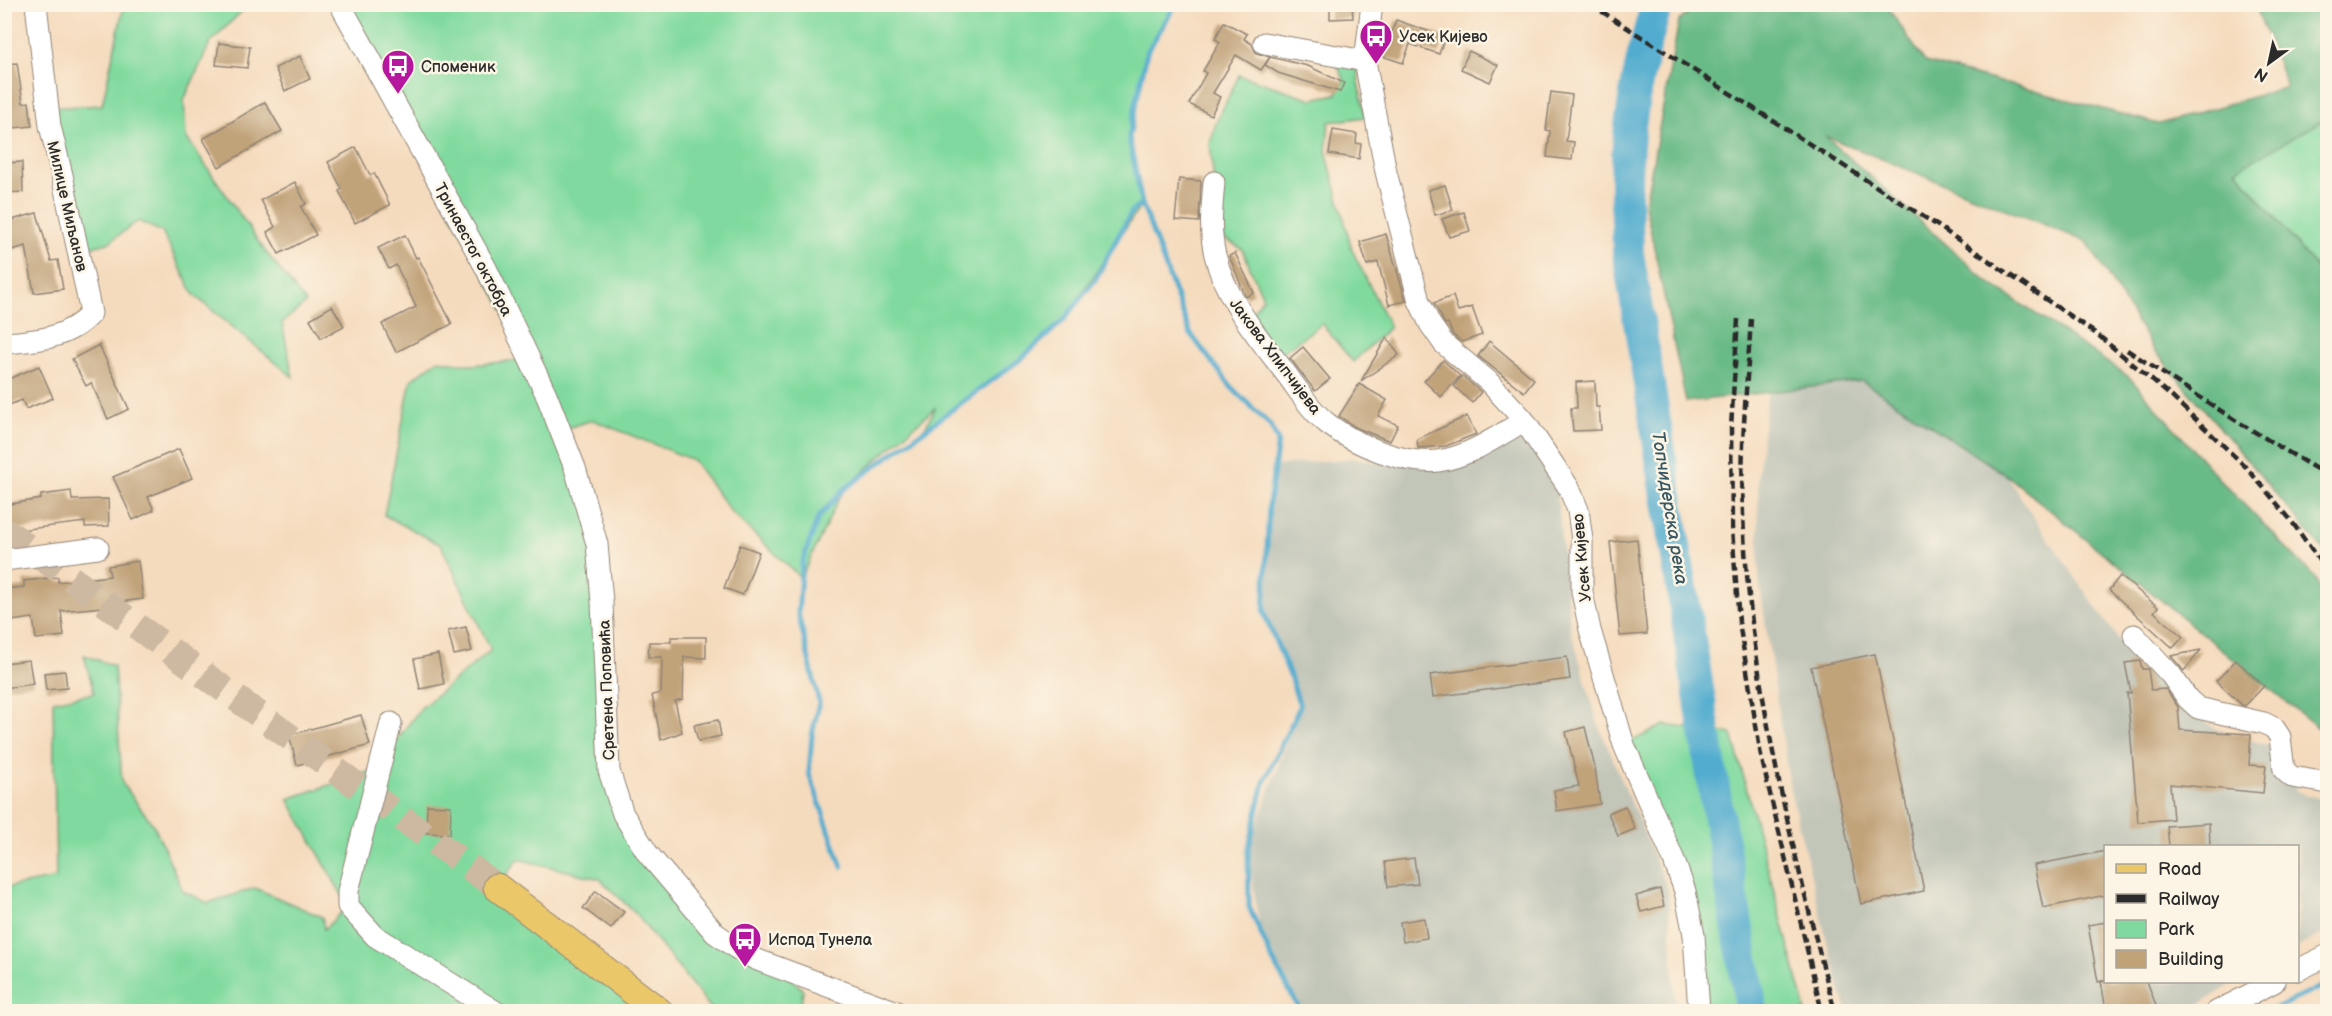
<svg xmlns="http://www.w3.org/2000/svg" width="2332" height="1016" font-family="'Balsamiq Sans',sans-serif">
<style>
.industrial{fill:#c2c6b9}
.green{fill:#80da9f;stroke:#568265;stroke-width:1.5}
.forest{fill:#68ba86;stroke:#4a7258;stroke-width:1.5}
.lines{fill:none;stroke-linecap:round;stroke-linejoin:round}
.stream{stroke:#51accf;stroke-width:5}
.river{stroke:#51accf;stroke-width:32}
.building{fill:#c1a37a}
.major-tunnel{stroke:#cdb8a1;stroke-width:27;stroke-dasharray:27 14;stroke-linecap:butt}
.minor-casing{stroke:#908374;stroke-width:23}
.major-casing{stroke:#908374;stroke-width:29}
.minor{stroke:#fff;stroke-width:21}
.major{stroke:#eac769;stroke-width:27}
.rail{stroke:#2b2b2b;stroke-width:4.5;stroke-dasharray:9 4.5;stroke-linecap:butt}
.labels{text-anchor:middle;stroke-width:5;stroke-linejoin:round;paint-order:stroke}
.poi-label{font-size:16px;fill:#2b2b2b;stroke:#fcf5e5;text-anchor:start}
.street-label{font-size:16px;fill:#2b2b2b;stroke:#fcf5e5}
.water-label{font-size:18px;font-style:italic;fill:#385864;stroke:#fcf5e5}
</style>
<rect width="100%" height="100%" fill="#fcf5e5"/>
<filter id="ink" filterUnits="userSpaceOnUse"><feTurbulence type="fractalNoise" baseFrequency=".0167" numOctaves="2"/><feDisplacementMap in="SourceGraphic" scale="12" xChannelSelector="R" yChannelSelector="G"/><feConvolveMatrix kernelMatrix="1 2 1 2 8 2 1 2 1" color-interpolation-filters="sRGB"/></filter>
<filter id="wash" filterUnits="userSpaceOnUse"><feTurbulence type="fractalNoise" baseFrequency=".008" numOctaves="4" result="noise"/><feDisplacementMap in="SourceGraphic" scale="24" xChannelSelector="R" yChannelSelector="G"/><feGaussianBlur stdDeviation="1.35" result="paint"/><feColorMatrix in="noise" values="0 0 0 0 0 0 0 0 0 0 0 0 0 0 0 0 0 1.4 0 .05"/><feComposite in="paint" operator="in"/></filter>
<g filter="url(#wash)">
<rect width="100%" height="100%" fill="#f5dbbe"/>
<g class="industrial">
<polygon points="1861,380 2008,476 2026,506 2120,642 2213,728 2284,751 2296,791 2327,801 2327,931 2298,947 2298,846 2106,846 2106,982 2235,982 2189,1011 1847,1011 1829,950 1790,789 1759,579 1758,476 1768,392"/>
<polygon points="1523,428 1557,494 1570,627 1598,724 1668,890 1676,1011 1298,1011 1261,934 1248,851 1300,706 1264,613 1275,466 1355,458 1394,465 1437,461 1480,463"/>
</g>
<g class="green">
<polygon points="124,5 248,5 210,43 184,100 186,137 265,251 306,303 282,323 293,377 194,295 162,232 138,221 108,243 79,250 47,108 102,105"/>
<polygon points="340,5 1176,5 1147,52 1129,136 1142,204 1063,321 1010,367 923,431 936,407 843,490 801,578 731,512 693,460 593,420 560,430 586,504 623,814 715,933 782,969 803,990 800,1011 713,1011 635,913 600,879 518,859 498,887 660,1011 5,1011 4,888 56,878 53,701 94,693 84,655 114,666 122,783 154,826 183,891 208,903 255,888 322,917 324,929 348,906 288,799 374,770 421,708 491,650 441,545 384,515 411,380 438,360 473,365 529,359"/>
<polygon points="1335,61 1356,64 1365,117 1329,122 1326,151 1352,250 1390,327 1353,362 1322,324 1278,355 1249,316 1263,298 1242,249 1210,230 1214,182 1210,144 1216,123 1239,75 1312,99 1337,94 1344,79"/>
<polygon points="2327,118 2327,282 2236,169"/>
<polygon points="1664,725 1732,734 1806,1011 1698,1011 1685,891 1624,745"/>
</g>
<polygon class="forest" points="1698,5 1886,5 1925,62 2159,124 2287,87 2255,5 2327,5 2327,118 2236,170 2327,282 2327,554 2154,350 2087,242 1825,136 1987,281 2129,377 2219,479 2314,576 2327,605 2327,735 2008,476 1862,381 1686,402 1645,204 1679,21"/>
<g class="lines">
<g class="stream">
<polyline points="1142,204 1129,137 1147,52 1176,4"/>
<polyline points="842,867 809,773 812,735 819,702 798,613 802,563 818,518 843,490 1021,359 1063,321 1095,280 1132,211 1142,204 1190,333 1231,387 1270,425 1278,441 1269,504 1264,613 1289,673 1300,706 1264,782 1248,851 1249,907 1272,959 1301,1012"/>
<polyline points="2267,1012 2328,984"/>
</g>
<path class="river" d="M1657,4C1639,63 1626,126 1626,188C1626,209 1628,231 1628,253L1718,813L1752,1012"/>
</g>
<g id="blocks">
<g class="building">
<polygon points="1330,4 1352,4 1353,18 1330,19"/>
<polygon points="1396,20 1445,37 1439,54 1410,44 1403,63 1379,55 1386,36 1390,37"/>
<polygon points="1224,22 1247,34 1244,39 1252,44 1256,53 1270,57 1261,70 1236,55 1213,93 1220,97 1211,115 1189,104 1206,73 1203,71 1220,42 1215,39"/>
<polygon points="219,43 250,47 247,68 216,65"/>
<polygon points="1469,51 1498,65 1490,82 1461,69"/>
<polygon points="300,56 310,79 285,91 275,68"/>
<polygon points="1270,57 1308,66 1344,83 1340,92 1278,73 1265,65"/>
<polygon points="17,63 23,103 29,102 32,126 4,129 4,64"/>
<polygon points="1551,92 1572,95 1566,141 1574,142 1572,160 1547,157 1550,131 1546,130"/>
<polygon points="265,102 282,131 219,167 203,139"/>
<polygon points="1333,130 1357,134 1356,143 1361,144 1359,159 1329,154"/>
<polygon points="356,147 370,175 374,173 390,205 355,223 339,191 342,189 328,162"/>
<polygon points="22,162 23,192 4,193 4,163"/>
<polygon points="1179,179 1201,181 1199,222 1175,220"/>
<polygon points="295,182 306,204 301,207 316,235 279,254 267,232 275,227 261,200"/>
<polygon points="1445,185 1453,210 1435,215 1428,190"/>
<polygon points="1464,212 1470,231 1449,237 1442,219"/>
<polygon points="37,213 51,261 58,260 63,289 34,293 26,246 12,250 4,222"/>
<polygon points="1386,234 1406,301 1389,305 1378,262 1367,265 1360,242"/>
<polygon points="405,235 416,258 418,257 452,324 396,352 382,324 416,307 396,265 389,269 378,248"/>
<polygon points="1235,253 1254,293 1246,297 1229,256"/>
<polygon points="1453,296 1458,311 1472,307 1482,335 1462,342 1453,335 1448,323 1445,324 1434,303"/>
<polygon points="332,306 344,326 321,338 310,319"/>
<polygon points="1387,337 1399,355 1361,381"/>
<polygon points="1489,341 1534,379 1524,392 1478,356"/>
<polygon points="99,345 129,409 108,419 91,383 86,386 72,359"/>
<polygon points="1303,347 1330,379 1315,391 1290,358"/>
<polygon points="1443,360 1460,376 1441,397 1424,381"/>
<polygon points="39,366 53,398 26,409 22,400 4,407 4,381"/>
<polygon points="1462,376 1481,392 1472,403 1454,386"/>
<polygon points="1595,381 1596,407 1599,407 1601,430 1573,431 1571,408 1577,408 1576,382"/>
<polygon points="1359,384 1387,400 1378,416 1398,425 1390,441 1357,428 1339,416"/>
<polygon points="1467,416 1476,434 1446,446 1418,448 1417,439"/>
<polygon points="179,449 192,478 148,497 154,510 133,520 113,477"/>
<polygon points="71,491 72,500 108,499 109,526 85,527 85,522 4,532 4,505 41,499 41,495"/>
<polygon points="1637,539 1647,634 1620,636 1610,542"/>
<polygon points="740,545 759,552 743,595 724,588"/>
<polygon points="138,561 143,599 103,604 103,607 61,611 64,636 36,639 33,618 4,622 4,589 24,587 24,581 58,577 58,582 110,576 108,566"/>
<polygon points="2120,576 2158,607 2154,612 2183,637 2173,648 2109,590"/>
<polygon points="466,627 472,651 454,655 448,631"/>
<polygon points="671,637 706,637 706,658 684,657 683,699 675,701 682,732 661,740 652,695 661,693 662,657 648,657 649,642 671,642"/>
<polygon points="2201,650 2184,671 2171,656"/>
<polygon points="438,654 444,684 420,689 414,659"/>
<polygon points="1875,654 1924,891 1861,904 1811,667"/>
<polygon points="1567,657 1570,679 1433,697 1430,675"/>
<polygon points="29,660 33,684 4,688 4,663"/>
<polygon points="2236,660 2264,686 2245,706 2242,705 2216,681"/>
<polygon points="2140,661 2142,669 2148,669 2151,690 2166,689 2178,707 2180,730 2251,734 2249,765 2266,766 2263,793 2170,784 2173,819 2138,822 2127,693 2131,693 2125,663"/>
<polygon points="65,671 67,688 46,690 44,673"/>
<polygon points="361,715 370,745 297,765 289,735"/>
<polygon points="718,720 721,736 698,741 694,725"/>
<polygon points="1585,727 1595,768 1600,804 1557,811 1554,790 1579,786 1566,732"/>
<polygon points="427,805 451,806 450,834 426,833"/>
<polygon points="1625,806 1635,829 1618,836 1608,813"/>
<polygon points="2209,823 2210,846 2169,846 2167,826"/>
<polygon points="2106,851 2106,895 2043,908 2034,865"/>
<polygon points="1414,858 1418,884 1388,887 1385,862"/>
<polygon points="1660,889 1664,906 1641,912 1636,896"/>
<polygon points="596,891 624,912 611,929 583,908"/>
<polygon points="1424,918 1427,938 1403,942 1400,922"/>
<polygon points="2106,922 2106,981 2098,982 2088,925"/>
<polygon points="2101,981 2147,981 2158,1011 2106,1011"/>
</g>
</g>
</g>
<g filter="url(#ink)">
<use href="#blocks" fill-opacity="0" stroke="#908374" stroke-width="1.5"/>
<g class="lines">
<polyline class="major-tunnel" points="4,530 497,887"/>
<g class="minor-casing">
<g id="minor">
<polyline points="340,4 486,268 546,394 575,468 597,544 602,602 609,771 623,814 648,854 715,933 736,948 755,959 897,1012"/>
<polyline points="1372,4 1365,61 1386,172 1419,301 1430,324 1444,344 1488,381 1523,419 1569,488 1578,510 1582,540 1582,592 1590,630 1624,745 1673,858 1685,891 1694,935 1699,1012"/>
<polyline points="1264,43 1365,61"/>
<path d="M1214,182C1212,207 1209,230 1215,255C1226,301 1259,338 1287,375C1299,391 1311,411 1328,424C1354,444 1404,465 1438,461C1469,457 1497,436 1524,421"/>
<path d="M4,343C36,341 70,338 91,313L62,175L50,126L36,4"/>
<polyline points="4,560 98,548"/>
<polyline points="2134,635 2171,675 2188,699 2198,708 2264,723 2274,728 2280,737 2284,770 2292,777 2328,783"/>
<polyline points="391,723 348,891 348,906 375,936 496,1012"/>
<polyline points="2298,970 2328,955"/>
<polyline points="2216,1012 2274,982"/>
</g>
</g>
<g class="major-casing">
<polyline id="major" points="497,887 660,1012"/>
</g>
<use href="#minor" class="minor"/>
<use href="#major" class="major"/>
<g class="rail">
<polyline points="1590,4 1935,224 2098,335 2172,397 2246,467 2290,519 2328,573"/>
<polyline points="1738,319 1731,427 1732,529 1739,622 1761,756 1822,1012"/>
<path d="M1751,319C1747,384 1740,449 1743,514C1750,683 1792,848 1835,1012"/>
<polyline points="2127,350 2235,420 2328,476"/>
</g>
</g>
</g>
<defs>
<g id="bus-pin" transform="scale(1.725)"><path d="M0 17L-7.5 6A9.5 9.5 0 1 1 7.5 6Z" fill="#b5179e" stroke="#fcf5e5"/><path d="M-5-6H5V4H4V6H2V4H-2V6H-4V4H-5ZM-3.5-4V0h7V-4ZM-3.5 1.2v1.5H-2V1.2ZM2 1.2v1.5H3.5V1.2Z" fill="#fff"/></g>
</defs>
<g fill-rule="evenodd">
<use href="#bus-pin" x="1376" y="36"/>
<use href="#bus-pin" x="398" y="66"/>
<use href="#bus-pin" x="745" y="939"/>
</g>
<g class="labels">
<g class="poi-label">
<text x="1399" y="42">Усек Кијево</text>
<text x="421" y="72">Споменик</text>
<text x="768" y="945">Испод Тунела</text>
</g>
<g class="street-label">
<text transform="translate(68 206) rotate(77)" y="6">Милице Миљанов</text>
<text transform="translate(474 249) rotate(62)" y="6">Тринаестог октобра</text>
<text transform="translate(1276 356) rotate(53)" y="6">Јакова Хлипчијева</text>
<text transform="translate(1581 558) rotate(-95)" y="6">Усек Кијево</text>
<text transform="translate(606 690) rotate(-92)" y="6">Сретена Поповића</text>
</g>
<g class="water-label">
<text transform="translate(1670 508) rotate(81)" y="6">Топчидерска река</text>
</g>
</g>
<rect width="2332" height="1016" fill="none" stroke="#fcf5e5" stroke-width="24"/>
<rect x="2104" y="845" width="195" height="138" fill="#fcf5e5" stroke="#a8a49b" stroke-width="1.5"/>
<rect x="2116" y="864" width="30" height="9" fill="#eac769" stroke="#a8a49b" stroke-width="1.5"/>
<text x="2158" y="875" font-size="18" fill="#2b2b2b">Road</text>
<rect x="2116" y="894" width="30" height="9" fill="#2b2b2b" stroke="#a8a49b" stroke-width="1.5"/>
<text x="2158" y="905" font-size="18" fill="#2b2b2b">Railway</text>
<rect x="2116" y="920" width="30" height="18" fill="#80da9f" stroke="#a8a49b" stroke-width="1.5"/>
<text x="2158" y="935" font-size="18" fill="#2b2b2b">Park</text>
<rect x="2116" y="950" width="30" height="18" fill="#c1a37a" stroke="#a8a49b" stroke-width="1.5"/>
<text x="2158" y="965" font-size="18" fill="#2b2b2b">Building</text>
<g transform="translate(2269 63) rotate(213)" stroke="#fcf5e5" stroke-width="4.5" paint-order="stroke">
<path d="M0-4.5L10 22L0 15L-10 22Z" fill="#2b2b2b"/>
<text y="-9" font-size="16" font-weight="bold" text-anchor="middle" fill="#2b2b2b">N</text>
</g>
</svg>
